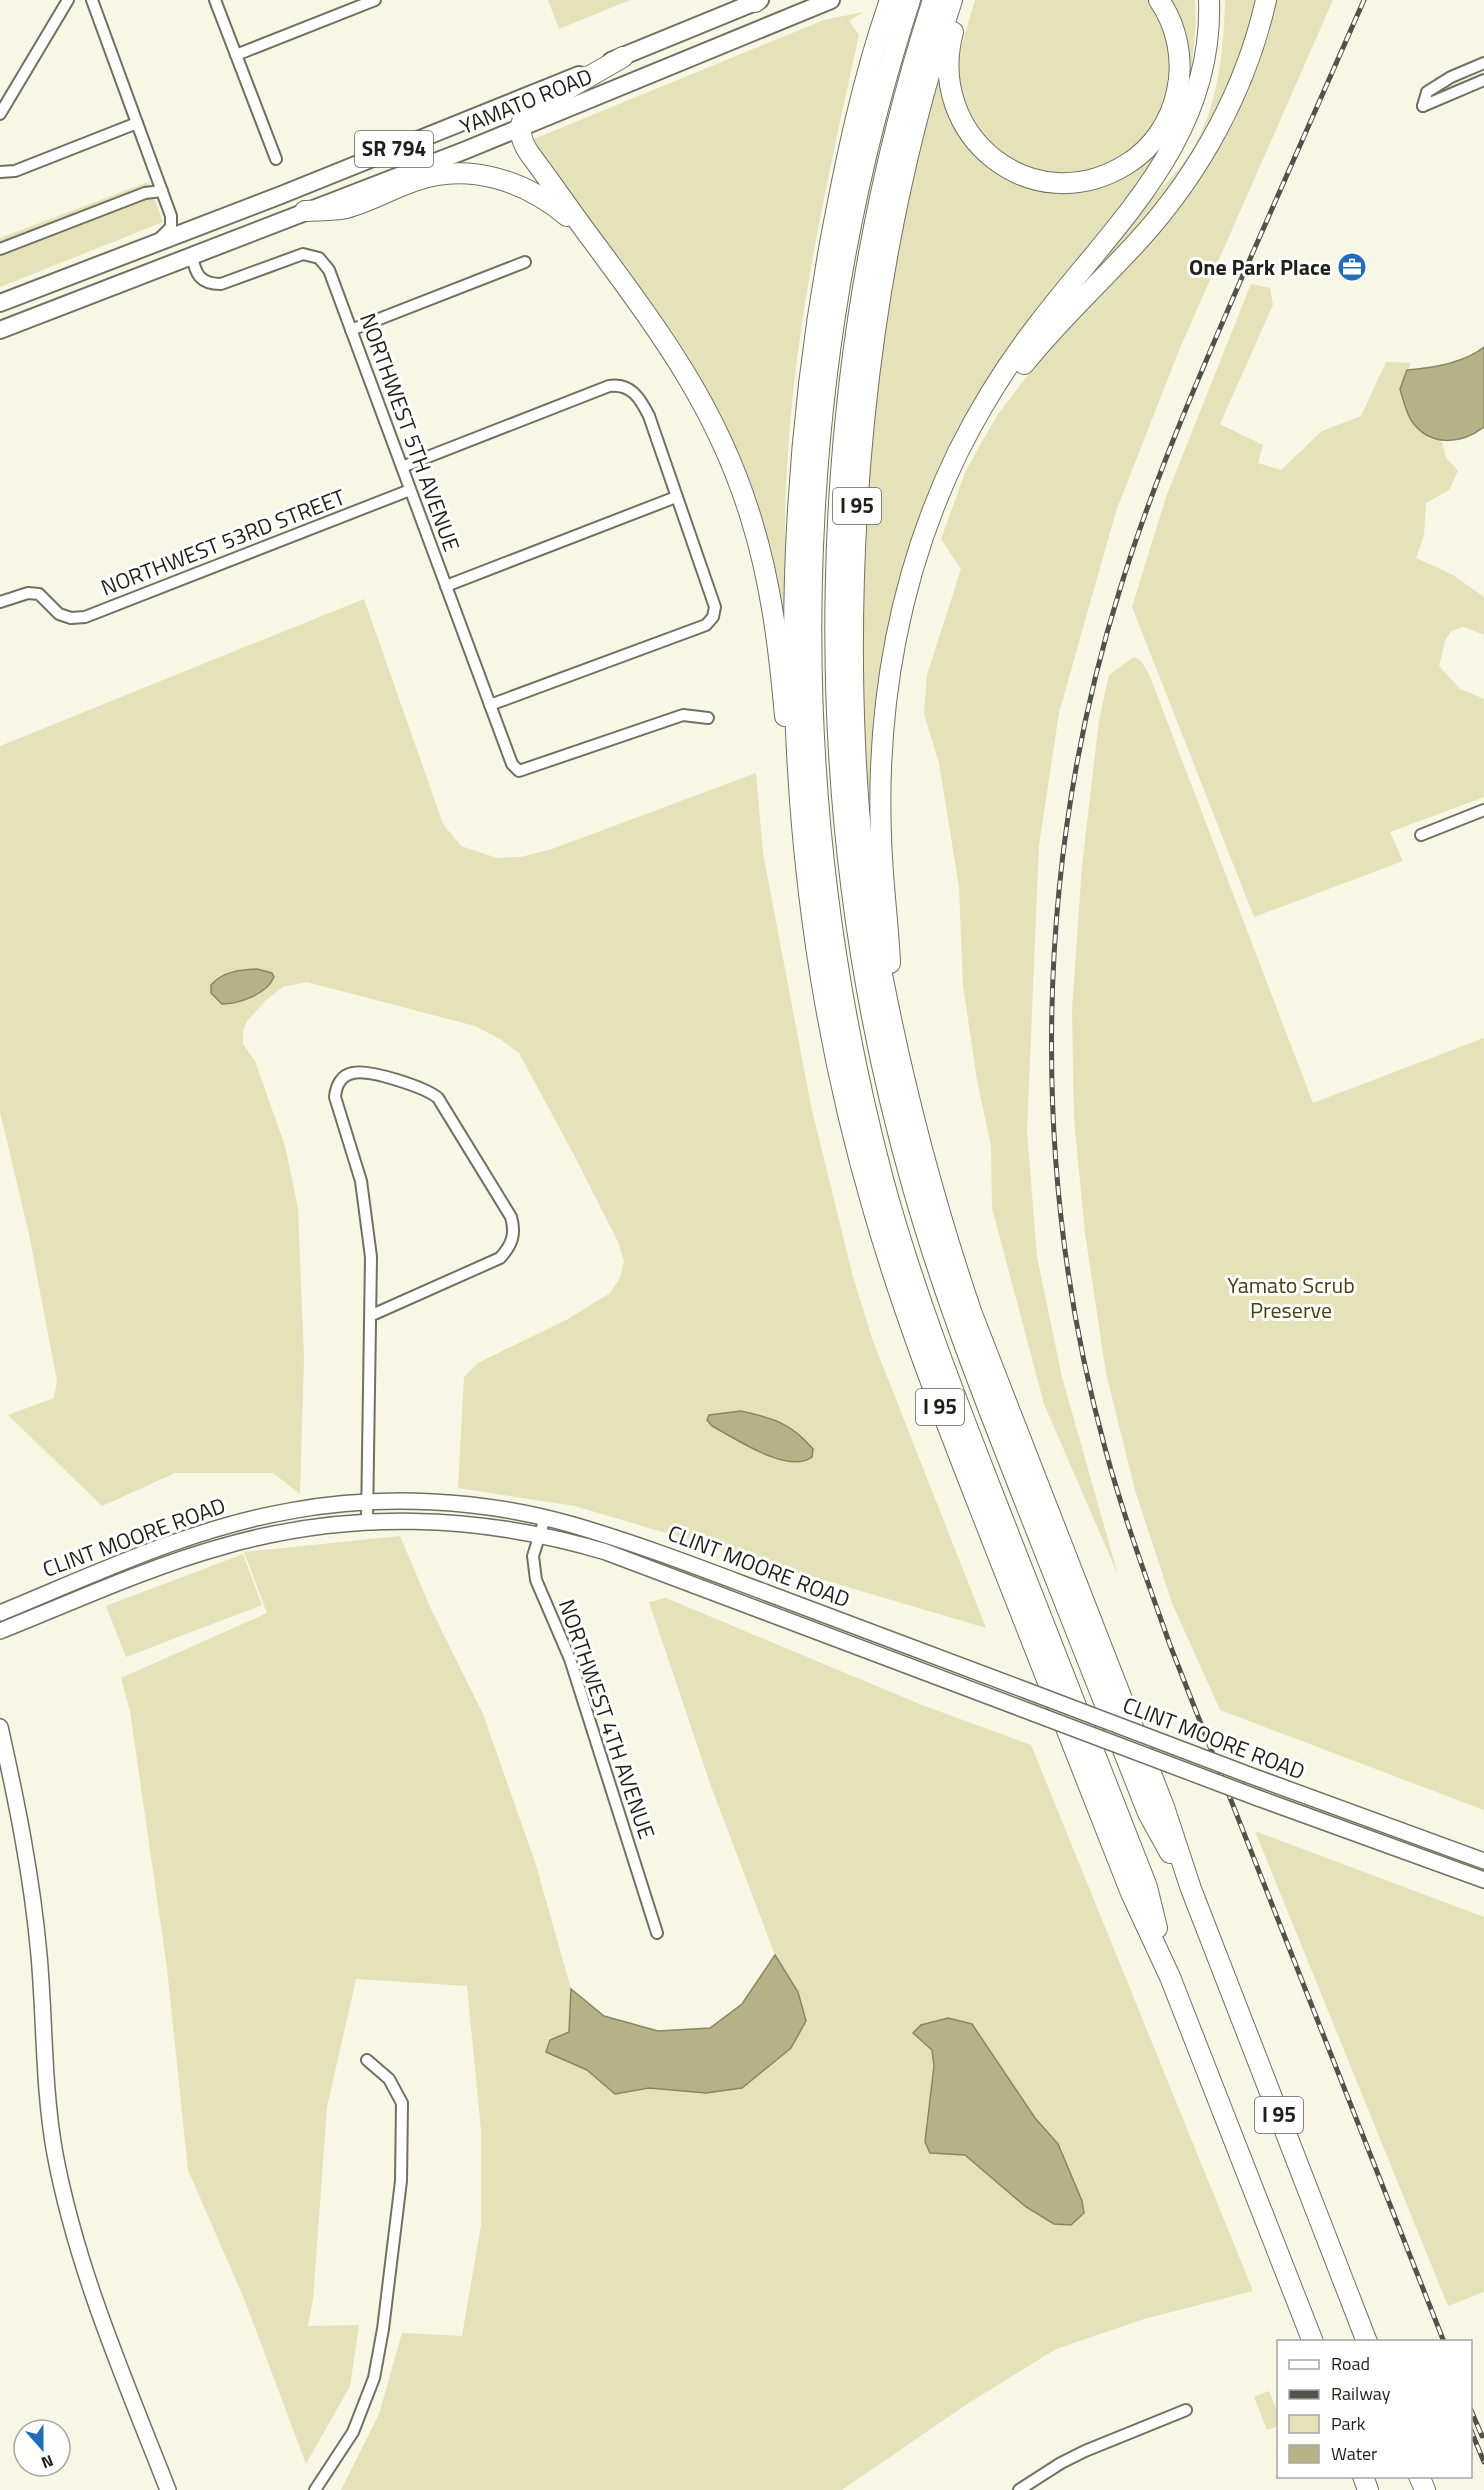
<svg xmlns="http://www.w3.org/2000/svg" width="1484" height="2490" font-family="'Titillium Web',sans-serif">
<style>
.green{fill:#e5e1b8}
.water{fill:#b6b286;stroke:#898665;stroke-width:1.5}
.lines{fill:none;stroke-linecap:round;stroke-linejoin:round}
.street-casing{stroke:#727161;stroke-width:14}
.secondary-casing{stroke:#727161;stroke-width:18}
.primary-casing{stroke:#727161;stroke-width:20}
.highway-casing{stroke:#727161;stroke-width:22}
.street{stroke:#fff;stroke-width:10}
.secondary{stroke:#fff;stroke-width:15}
.primary{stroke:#fff;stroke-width:16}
.highway{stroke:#fff;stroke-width:20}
.rail-casing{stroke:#535249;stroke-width:5}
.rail{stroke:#fff;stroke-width:3;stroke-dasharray:9;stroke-linecap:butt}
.secondary-bridge-casing{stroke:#727161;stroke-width:18;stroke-linecap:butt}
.secondary-bridge{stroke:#fff;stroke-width:15}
.labels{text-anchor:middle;stroke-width:6;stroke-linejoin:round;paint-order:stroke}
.shield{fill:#fff;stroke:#63625e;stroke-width:1.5}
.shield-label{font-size:21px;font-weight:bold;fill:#201f19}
.street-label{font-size:22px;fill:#201f19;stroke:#fff}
.poi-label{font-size:22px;font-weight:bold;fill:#201f19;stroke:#fff;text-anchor:end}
.park-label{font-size:22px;fill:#47410b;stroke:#fff}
</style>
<rect width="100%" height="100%" fill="#f8f6e4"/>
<g class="green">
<polygon points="548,0 630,0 559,29"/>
<polygon points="975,0 1151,0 1172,45 1171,96 1147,140 1116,160 1092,169 1062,174 1027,167 999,152 975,127 963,104 957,61"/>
<path d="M1168,0H1195C1197,21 1194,42 1192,63C1191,71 1193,79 1192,86C1181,146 1120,210 1082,256C1047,300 1013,344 983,391C909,509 875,651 874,789H867C863,721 860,654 860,586C861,513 869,441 878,369C891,269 909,170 936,72H943C947,109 959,140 989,163C1097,248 1239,119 1168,0Z"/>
<path d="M1225,0H1257L1229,91L1207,134L1146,222L1066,306L1160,189C1215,140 1223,69 1225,0Z"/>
<polygon points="1272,0 1333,0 1180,348 1116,511 1059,713 1039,845 1027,1131 1037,1257 1062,1377 1118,1575 1044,1404 992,1208 991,1146 977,1080 963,986 959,887 939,763 924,714 927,675 961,569 941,539 966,470 998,414 1060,334 1166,221"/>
<path d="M863,12L849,21L859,35C829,172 797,311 788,452C783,511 785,570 787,629H780L730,448L529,141L824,20Z"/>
<polygon points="148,182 163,222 0,287 0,238"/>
<polygon points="1251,284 1270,288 1273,305 1220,424 1263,445 1258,463 1281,470 1322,431 1361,416 1386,362 1411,363 1400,389 1428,438 1442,442 1446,458 1458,471 1449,490 1426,503 1424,535 1416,558 1453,575 1484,597 1484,635 1464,627 1451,631 1445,641 1439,666 1460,689 1484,699 1484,797 1390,832 1403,861 1254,917 1132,607 1166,497"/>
<polygon points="364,599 443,824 461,846 497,858 521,857 552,849 756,773 763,853 811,1106 853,1277 873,1341 986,1628 575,1506 458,1488 464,1377 478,1363 568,1319 610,1293 620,1278 624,1261 618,1242 574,1155 519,1053 500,1039 475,1026 307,982 283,987 266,1000 247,1021 243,1031 243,1044 255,1061 285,1146 298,1208 304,1359 300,1494 273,1473 175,1473 102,1506 8,1415 54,1398 57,1381 29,1234 0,1112 0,746"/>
<polygon points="1134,657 1141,661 1149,674 1313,1103 1484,1038 1484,1810 1220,1710 1172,1603 1135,1490 1106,1373 1085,1233 1074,1119 1072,1010 1082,866 1099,720 1109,675"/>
<polygon points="400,1536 431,1609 483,1714 536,1865 571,1989 604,2016 658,2031 711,2028 742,2004 775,1955 712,1789 649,1602 666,1598 922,1705 1031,1745 1253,2291 1144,2319 1056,2349 967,2404 842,2490 341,2490 379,2414 402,2333 462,2336 481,2225 481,2130 467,1986 356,1979 327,2107 313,2299 308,2326 359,2325 350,2386 306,2464 245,2301 188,2170 167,1968 130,1711 121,1678 267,1613 244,1552"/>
<polygon points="243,1554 262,1605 126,1657 106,1606"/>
<polygon points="1255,1831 1484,1917 1484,2292 1448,2306"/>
<polygon points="1269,2391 1278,2414 1278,2426 1267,2430 1254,2397"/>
</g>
<g class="water">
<path d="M1484,347V427C1460,445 1429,447 1411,420C1406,412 1403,399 1400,389L1407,370C1433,368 1464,363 1484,347Z"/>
<path d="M257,969L272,973L274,977C267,994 239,1004 222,1004L211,993V985C223,971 240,970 257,969Z"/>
<path d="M741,1411C773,1418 791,1423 813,1449L812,1457C788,1475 735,1438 712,1426L707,1420L709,1415Z"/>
<polygon points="775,1955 798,1992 806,2021 791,2048 742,2088 706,2093 649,2088 615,2094 587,2070 546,2052 550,2040 569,2032 571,1989 604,2016 658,2031 710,2028 742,2004"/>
<polygon points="948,2018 972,2024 1035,2118 1058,2144 1082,2201 1084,2213 1071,2225 1054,2224 1026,2207 965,2155 930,2153 925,2142 934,2066 932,2050 913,2033 921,2025"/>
</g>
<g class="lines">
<g class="street-casing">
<g id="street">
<polyline points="92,0 171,216 171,227 159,239"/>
<polyline points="215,0 276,159"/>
<polyline points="236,55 375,0"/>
<polyline points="1423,106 1427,92 1451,77 1484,63"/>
<polyline points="1423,106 1484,80"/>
<polyline points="0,114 68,0"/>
<polyline points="0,172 15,171 137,123"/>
<polyline points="0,249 145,193 162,191"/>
<path d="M192,255C195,274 200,284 221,284L303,254L319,258L329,270L512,764L519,771L683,715L708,718"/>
<polyline points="351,330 525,262"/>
<path d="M402,467L609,386C631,383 640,398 649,416L715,607L713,617L706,625L490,705"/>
<polyline points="446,586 676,497"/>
<polyline points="0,602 28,593 39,594 59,614 71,618 85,617 410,490"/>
<polyline points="1421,835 1484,810"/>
<polyline points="545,1518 533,1556 536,1580 570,1659 657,1933"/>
<path d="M367,1522L371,1257L361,1181L335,1097C336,1086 341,1075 353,1073C369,1069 425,1087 438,1098L511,1217C516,1234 512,1245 500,1258L372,1315"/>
<polyline points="315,2490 353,2432 374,2378 383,2329 401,2181 402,2103 389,2079 367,2060"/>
<polyline points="1019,2490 1061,2463 1085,2451 1186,2410"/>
</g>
</g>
<g class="secondary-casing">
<g id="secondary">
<path d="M0,1613C95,1574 188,1529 290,1511C382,1494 483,1499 573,1525C639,1544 703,1569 767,1593C853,1625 939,1658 1025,1690"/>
<path d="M0,1631C73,1602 146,1568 221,1547C348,1510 479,1514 606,1552L1033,1713"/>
<path d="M0,1727C17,1803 32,1877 39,1955C45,2022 43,2088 55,2154C77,2271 125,2380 168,2490"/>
<polyline points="1249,1775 1484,1861"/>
<polyline points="1258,1798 1484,1880"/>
</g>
</g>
<g class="primary-casing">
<g id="primary">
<polyline points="611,61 760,0"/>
<polyline points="0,303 281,195 579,75"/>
<polyline points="0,330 466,150 831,0"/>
</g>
</g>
<g class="highway-casing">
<g id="highway">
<path d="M890,0C863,77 846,159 831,238C772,559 782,899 874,1212C907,1326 951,1435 994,1545C1040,1661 1086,1777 1131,1893L1170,1977L1313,2342"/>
<path d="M910,0C786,381 781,793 883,1179C915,1297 960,1409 1004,1522C1051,1643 1099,1765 1147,1887L1157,1928"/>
<path d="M933,0C810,380 803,804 913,1188C944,1297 985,1401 1027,1507C1067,1609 1108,1711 1148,1813L1170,1853"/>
<path d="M952,0C881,214 851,444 853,669C854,758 859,849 875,937C898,1065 930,1191 972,1314L1164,1807L1191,1889L1367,2342"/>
<polyline points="755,2 757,0"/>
<path d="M953,32C925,136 1033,223 1127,164C1153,148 1171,121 1177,91C1184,60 1177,26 1159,0"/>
<path d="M623,57L531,110C516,122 519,138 529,153C551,182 571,212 593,241C660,332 716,406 750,515C771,581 779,648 785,716"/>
<path d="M305,211C318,210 333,211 346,208C369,202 391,189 414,181C468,162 524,180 567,216"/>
<path d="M1024,364C1059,320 1101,282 1139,240C1200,173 1246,89 1266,0"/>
<path d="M890,963C888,920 882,879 881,836C876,704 900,571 958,452C980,408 1006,366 1036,327C1114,224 1214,140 1209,0"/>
<polyline points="1363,2476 1368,2490"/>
<polyline points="1419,2476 1425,2490"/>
</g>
</g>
<use href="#street" class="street"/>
<use href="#secondary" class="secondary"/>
<use href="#primary" class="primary"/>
<use href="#highway" class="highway"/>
<g class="rail-casing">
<g id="rail">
<path d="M1364,0C1325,89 1285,179 1246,268C1200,374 1154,479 1120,589C1034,864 1029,1170 1105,1448C1123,1515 1147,1580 1170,1645L1444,2342"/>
<polyline points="1470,2408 1482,2436"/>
<polyline points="1470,2428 1484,2462"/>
</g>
</g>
<use href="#rail" class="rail"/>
<g class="secondary-bridge-casing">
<g id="secondary-bridge">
<polyline points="1025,1690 1249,1775"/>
<polyline points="1033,1713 1258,1798"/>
</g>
</g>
<use href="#secondary-bridge" class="secondary-bridge"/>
</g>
<defs>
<g id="office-disc" transform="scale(1.5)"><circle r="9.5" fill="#206cbc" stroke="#fff"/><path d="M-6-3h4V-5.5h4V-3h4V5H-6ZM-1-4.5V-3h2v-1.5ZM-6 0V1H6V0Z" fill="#fff"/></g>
</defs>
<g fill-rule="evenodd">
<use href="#office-disc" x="1352" y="267"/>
</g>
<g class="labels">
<g class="shield">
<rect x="355" y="131" width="78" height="36" rx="4.5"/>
<rect x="833" y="488" width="48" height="36" rx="4.5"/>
<rect x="916" y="1389" width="48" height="36" rx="4.5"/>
<rect x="1255" y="2097" width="48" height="36" rx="4.5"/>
</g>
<g class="shield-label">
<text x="394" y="156">SR 794</text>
<text x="857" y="513">I 95</text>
<text x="940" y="1414">I 95</text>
<text x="1279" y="2122">I 95</text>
</g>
<g class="street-label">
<text transform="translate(526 101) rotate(-22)" y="8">YAMATO ROAD</text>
<text transform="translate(410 432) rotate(70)" y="8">NORTHWEST 5TH AVENUE</text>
<text transform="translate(223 542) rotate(-21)" y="8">NORTHWEST 53RD STREET</text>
<text transform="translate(134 1537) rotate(-20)" y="8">CLINT MOORE ROAD</text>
<text transform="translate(759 1566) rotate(21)" y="8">CLINT MOORE ROAD</text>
<text transform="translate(607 1719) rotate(71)" y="8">NORTHWEST 4TH AVENUE</text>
<text transform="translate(1214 1738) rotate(21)" y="8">CLINT MOORE ROAD</text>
</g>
<g class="poi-label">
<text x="1331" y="275">One Park Place</text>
</g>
<g class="park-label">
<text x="1291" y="1293">Yamato Scrub<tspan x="1291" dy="25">Preserve</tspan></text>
</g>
</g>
<rect x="1277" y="2340" width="195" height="138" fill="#ffffff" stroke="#a6a5a3" stroke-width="1.5"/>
<rect x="1289" y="2360" width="30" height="9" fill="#ffffff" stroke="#a6a5a3" stroke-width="1.5"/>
<text x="1331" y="2370" font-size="18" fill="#201f19">Road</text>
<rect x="1289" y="2390" width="30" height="9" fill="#535249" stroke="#a6a5a3" stroke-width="1.5"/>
<text x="1331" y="2400" font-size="18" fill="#201f19">Railway</text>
<rect x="1289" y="2415" width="30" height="18" fill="#e5e1b8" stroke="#a6a5a3" stroke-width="1.5"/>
<text x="1331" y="2430" font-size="18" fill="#201f19">Park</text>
<rect x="1289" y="2445" width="30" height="18" fill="#b6b286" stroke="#a6a5a3" stroke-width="1.5"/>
<text x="1331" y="2460" font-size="18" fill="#201f19">Water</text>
<g transform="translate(42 2448) rotate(159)"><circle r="28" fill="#ffffff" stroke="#a6a5a3" stroke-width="1.5"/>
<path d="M0-4.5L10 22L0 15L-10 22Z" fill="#206cbc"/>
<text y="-9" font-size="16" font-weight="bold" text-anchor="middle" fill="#201f19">N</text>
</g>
</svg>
